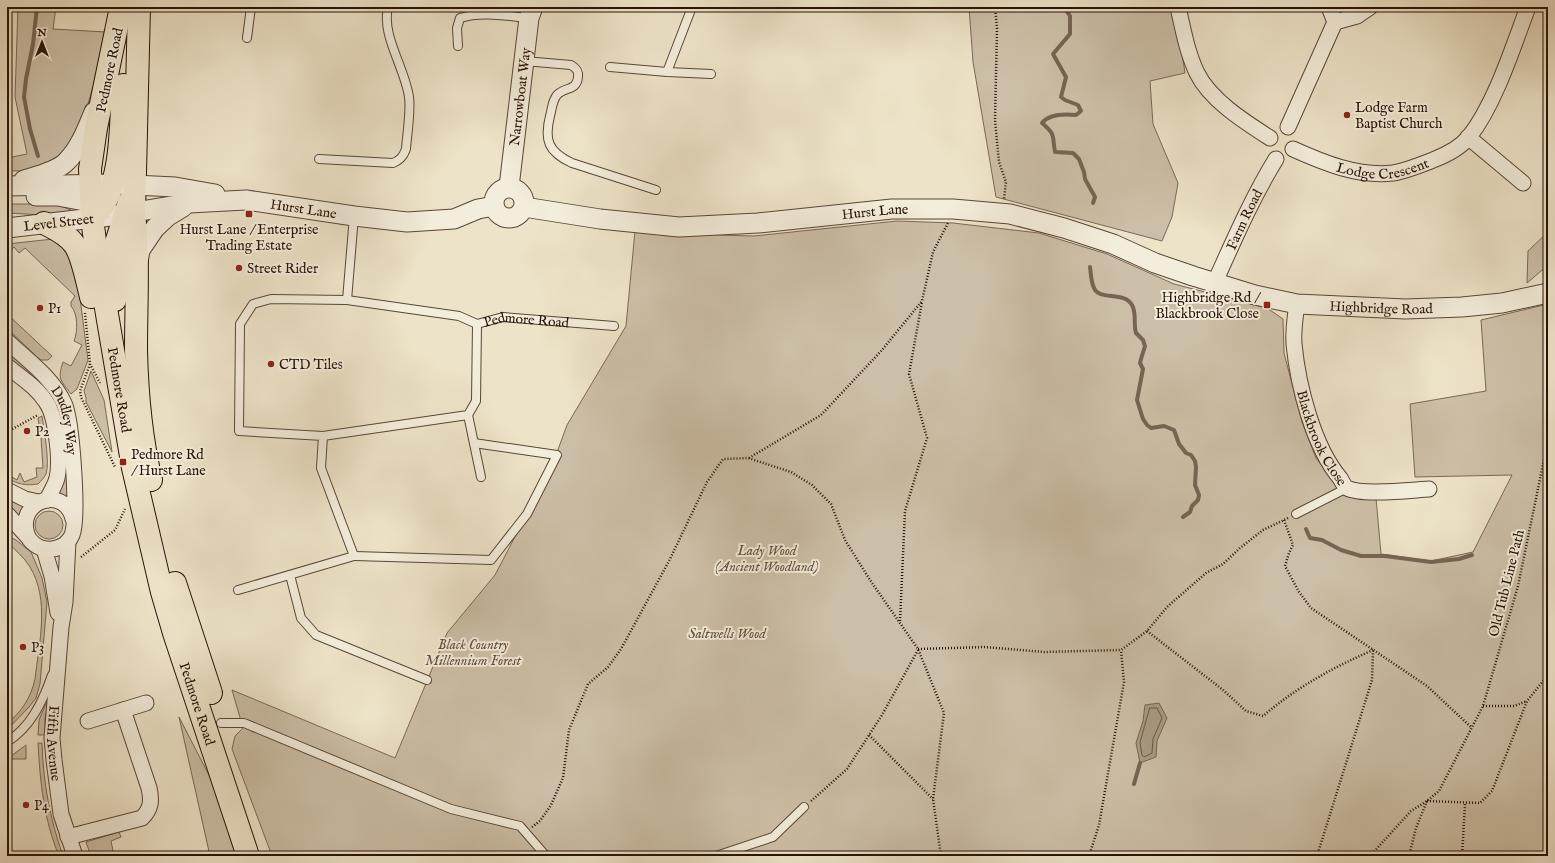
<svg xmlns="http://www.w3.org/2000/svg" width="1555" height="863" font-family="'IM FELL English',serif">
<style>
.green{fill:#ccbfa7;stroke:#7a6857}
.water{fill:#aa9c86;stroke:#766553}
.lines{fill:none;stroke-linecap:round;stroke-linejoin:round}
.shore{stroke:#695746;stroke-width:1}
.stream{stroke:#766553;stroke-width:4}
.service-casing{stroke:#594637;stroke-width:10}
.minor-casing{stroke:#594637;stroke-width:17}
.tertiary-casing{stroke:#594637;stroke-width:21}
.trunk-casing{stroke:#281207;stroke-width:24}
.path{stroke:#281207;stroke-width:2.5;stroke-dasharray:1 2;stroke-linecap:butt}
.service{stroke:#f3eddb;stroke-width:8}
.minor{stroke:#f3eddb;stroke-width:15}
.tertiary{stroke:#f3eddb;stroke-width:19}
.trunk{stroke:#ede3c8;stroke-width:22}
.poi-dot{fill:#8f2418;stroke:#f3eddb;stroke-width:1.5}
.labels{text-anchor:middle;stroke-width:4;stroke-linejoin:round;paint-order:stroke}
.street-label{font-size:14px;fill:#281207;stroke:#f3eddb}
.poi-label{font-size:14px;fill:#281207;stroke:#f3eddb;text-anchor:start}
.park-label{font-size:14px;font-style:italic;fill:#614f3f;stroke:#f3eddb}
</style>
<rect width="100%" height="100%" fill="#ede3c8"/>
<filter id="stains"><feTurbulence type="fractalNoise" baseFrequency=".005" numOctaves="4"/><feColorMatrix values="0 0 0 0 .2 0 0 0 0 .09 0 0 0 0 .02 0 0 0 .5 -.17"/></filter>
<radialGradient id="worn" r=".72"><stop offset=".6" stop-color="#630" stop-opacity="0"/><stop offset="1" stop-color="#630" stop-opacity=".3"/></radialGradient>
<g class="green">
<path d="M18,7H56L53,29L106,32C98,66 92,100 77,132C74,137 72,144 69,148C55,165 27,174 7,170V158L27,154L15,97Z"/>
<polygon points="969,7 1175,7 1185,73 1150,81 1153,124 1178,183 1172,217 1162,241 996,197 973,62"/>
<polygon points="7,204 60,204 61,206 73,211 44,215 7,213"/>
<polygon points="897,221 953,223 1039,233 1107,254 1174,284 1267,308 1283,319 1284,353 1302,422 1316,458 1332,479 1344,492 1376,498 1381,554 1431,561 1473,552 1512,475 1415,477 1410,404 1486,391 1481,320 1548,304 1548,856 272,856 232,749 235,736 243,728 232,690 395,758 447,633 495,575 552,466 567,425 626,326 635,231 647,233 754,236"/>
<polygon points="1548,232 1548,265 1527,283 1528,251"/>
<path d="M53,239L59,241L70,254L79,290L88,360L77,389L71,394C61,380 57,380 63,362L71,366L82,345L74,341C78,331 78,314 71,306V302L75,296L25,248L19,253L14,247L7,255V244Z"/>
<polygon points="7,314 52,356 48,360 41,360 37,357 7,328"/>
<polygon points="7,350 48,390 55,400 52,401 7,355"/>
<polygon points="91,371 104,400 112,452 86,402 86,398 84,391"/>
<polygon points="61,413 64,428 68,498 57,495 58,414"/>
<path d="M42,416C44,429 50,462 46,474C44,478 41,481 38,484C26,486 17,484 7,478V474L17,480L20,473L24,482L37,477L36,468H43L41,438L38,418Z"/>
<polygon points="7,499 23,506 19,518 7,505"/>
<circle cx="49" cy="525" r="14"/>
<path d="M7,536L16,540L31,552L42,578L47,602L40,684L36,698L29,707L7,730V724C21,712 31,698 35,679C39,643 50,600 30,567C24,557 15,550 7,542Z"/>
<polygon points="49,697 45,718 45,735 38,735 39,720"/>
<polygon points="179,717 213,783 236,856 210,856"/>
<path d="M38,743H42C43,782 50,819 63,856H59C44,820 40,782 38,743Z"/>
<polygon points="26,745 26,759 7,759"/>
<polygon points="119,832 121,837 111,841 114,856 91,856 86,842"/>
</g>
<polygon class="water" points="1159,703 1167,718 1157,741 1156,757 1140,763 1136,743 1143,721 1145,705"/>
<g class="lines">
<polygon class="shore" points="1150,708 1157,708 1162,718 1153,739 1152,753 1144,757 1142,755 1140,743"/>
<g class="stream">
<polyline points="37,7 33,44 26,79 24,97 30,129 38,156"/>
<path d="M1064,7L1070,16V34L1053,54L1066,77L1061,97L1065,100L1078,105L1081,111L1076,115C1066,114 1049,114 1042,123C1056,135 1052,135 1055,152L1073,153L1079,159L1084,172L1085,179L1095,197L1093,203"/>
<path d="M1090,267C1091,274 1091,282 1094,288C1099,301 1124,291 1132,305C1137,314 1133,324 1136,333L1143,340L1145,346L1141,359L1140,363L1143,369L1137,400L1143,419L1147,425L1151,428L1164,426L1174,430L1179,444L1186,453L1191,455L1195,461L1196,467L1195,485L1199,495L1198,500L1192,506L1190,512L1183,517"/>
<polyline points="1306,529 1310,538 1322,540 1341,550 1361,556 1385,556 1431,562 1459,559 1472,555"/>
<polyline points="1134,784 1140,763"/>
</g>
<g class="service-casing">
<g id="service">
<polyline points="7,30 7,31"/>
<polyline points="247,38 251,7"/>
<path d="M458,46L457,28L460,18C481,11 507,16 529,18"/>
<path d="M524,61L571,65C576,68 579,71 578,77C577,91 564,87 557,95C552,101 552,109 550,116C544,140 548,152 572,163L656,190"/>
<polyline points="610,67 667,72 711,74"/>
<polyline points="667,72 692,7"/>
<path d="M319,159L393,163C400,160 403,157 406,149C407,134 411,111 409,97C405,68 381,35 388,7"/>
<path id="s1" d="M347,300L459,316L477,324L503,317L614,326"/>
<polyline points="468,415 481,477"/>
<polyline points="323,436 468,415 476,401 477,324"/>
<polyline points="1296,514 1347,488"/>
<polyline points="354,556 491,560 527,514 557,455 474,443"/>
<polyline points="290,575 301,618 316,635 427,680"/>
<polyline points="238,590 354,556 321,468 323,436 239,431 240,324 253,304 271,299 347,300 354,216"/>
<polyline points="221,723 244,723 451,809 520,826 546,856"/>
<path d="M7,742C31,727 43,701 52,675"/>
<polyline points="716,856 773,837 804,807"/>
</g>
</g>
<g class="minor-casing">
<g id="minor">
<path d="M1178,7C1183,29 1187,52 1197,73C1210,100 1245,122 1270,138"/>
<polyline points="1335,22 1357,16 1370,7"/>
<polyline points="1288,127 1335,22 1329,7"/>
<polyline points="1468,137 1523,183"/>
<path id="s2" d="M1293,149C1324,163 1358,177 1393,173C1406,171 1420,165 1433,160C1446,155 1460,148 1469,137C1495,104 1513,47 1528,7"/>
<path id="s3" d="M1215,282C1234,240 1252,198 1276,159"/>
<path id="s4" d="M1297,304C1295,317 1293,331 1294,344C1298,385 1313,446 1340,478C1342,481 1344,486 1347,488C1362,496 1411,490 1429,489"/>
<path id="s5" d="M7,341C27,360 52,377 64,403C72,420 79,518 72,535C68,545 57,550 47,549C39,549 29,542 27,534C17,504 56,487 70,511C72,514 73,519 74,522"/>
<path d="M7,366C20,377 37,387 46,402C56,415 61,461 57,478C55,486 50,493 47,500"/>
<polyline points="7,490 25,499 38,502"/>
<polyline points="7,514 27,536"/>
<path id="s6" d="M68,541L65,602L61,627L52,738L54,760L61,814L75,856"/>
<polyline points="44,549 52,576 58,613"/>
<polyline points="88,721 146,703"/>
<path d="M68,837L142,818C151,809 152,801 149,788L123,710"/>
</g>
</g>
<g class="tertiary-casing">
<g id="tertiary">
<path d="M24,180C37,176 58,171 67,161C80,148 87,129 94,112"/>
<polyline points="7,186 113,184 175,187 215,194"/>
<path id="s7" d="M509,187L529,18L533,7"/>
<circle cx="509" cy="203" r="15"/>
<polyline points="36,196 58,196 105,205"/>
<path id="s8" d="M524,207L600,219L679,227L758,223L892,209H953L1010,214L1064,228L1113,244L1155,263L1193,276L1255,295L1297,304L1405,309L1462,307L1502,303L1548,293"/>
<path id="s9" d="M7,228L111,216L189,203L246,200L354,216L407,222L454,219L478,209L494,206"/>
<polyline points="138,263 140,250 155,228 168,216 183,207"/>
</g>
</g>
<g class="trunk-casing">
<g id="trunk">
<path id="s10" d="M121,7L96,128L90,169L92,218L96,249L133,468L162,592L174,633L248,856"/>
<path d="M139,7L134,213C139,258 136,304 136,350C137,393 141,438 151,480"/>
<path d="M92,218C96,214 101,209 104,204C122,175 121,120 123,85"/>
<path d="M44,223C55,229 67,234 74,244C82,254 88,285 91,297"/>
<polyline points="115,300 116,243 129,202"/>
<polyline points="175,583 211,693"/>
</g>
</g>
<g class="path">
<polyline points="995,7 997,28 995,120 999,162 1006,182 1004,199"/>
<polyline points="85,313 90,364 100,383"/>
<polyline points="90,364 80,391 81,397 115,467"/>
<polyline points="7,432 38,415"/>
<polyline points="749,458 821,415 882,350 922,301 933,252 948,223"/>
<polyline points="1284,520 1293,545 1289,553 1285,566 1299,592 1311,608 1427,686 1472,728"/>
<polyline points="81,557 115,530 125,509"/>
<polyline points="900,621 905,511 927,438 909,374 922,302"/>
<path d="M1147,631L1223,690L1246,711L1263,716C1297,687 1332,668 1373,650"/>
<polyline points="918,649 985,647 1044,652 1121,650 1147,631 1167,607 1206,573 1223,564 1240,548 1263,530 1288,518"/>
<polyline points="1483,706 1514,706 1527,701"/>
<polyline points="869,735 933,799"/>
<polyline points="811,801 847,769 882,715 918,650"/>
<polyline points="1427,801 1480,803 1492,791 1527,701 1548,675"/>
<polyline points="532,827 540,821 551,805 563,778 569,730 588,684 608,667 621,649 669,561 707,482 723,459 748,458 791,472 812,485 831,504 845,540 870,580 918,649 944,713 933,799 941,856"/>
<polyline points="1089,856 1099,825 1124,682 1121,650"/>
<polyline points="1317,856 1372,680 1373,651"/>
<polyline points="1370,856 1411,811 1427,801 1439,791 1483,706 1518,586 1548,440"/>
<polyline points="1409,856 1416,828 1427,801"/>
<polyline points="1462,856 1465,804"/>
</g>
<use href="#service" class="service"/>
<use href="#minor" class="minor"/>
<use href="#tertiary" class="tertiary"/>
<use href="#trunk" class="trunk"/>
</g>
<g class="poi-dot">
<circle cx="1347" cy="115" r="4"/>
<rect x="245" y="210" width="8" height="8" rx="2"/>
<circle cx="239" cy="268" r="4"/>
<rect x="1263" y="301" width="8" height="8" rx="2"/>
<circle cx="40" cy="308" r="4"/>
<circle cx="271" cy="364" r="4"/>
<circle cx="27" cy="431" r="4"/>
<rect x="119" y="458" width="8" height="8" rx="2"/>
<circle cx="23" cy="647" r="4"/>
<circle cx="26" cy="805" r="4"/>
</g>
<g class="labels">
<g class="street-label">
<text transform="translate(109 70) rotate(-78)" y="5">Pedmore Road</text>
<text dy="5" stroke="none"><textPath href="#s7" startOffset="91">Narrowboat Way</textPath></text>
<text dy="5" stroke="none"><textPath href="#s2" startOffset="94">Lodge Crescent</textPath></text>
<text dy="5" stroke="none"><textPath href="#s9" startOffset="299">Hurst Lane</textPath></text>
<text dy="5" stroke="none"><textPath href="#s8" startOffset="353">Hurst Lane</textPath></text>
<text dy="5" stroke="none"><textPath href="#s3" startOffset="69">Farm Road</textPath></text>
<text dy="5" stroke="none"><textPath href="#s9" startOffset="52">Level Street</textPath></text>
<text dy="5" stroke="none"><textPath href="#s8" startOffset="874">Highbridge Road</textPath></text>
<text dy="5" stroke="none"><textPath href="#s1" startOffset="183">Pedmore Road</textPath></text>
<text dy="5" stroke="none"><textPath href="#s10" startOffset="388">Pedmore Road</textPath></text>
<text dy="5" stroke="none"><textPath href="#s5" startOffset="102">Dudley Way</textPath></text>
<text dy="5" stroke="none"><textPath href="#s4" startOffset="139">Blackbrook Close</textPath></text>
<text transform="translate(1506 583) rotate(-76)" y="5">Old Tub Line Path</text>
<text dy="5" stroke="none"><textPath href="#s10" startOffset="712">Pedmore Road</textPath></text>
<text dy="5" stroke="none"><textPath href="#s6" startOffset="203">Fifth Avenue</textPath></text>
</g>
<g class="poi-label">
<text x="1355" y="112">Lodge Farm<tspan x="1355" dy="16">Baptist Church</tspan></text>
<text x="249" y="234" text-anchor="middle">Hurst Lane / Enterprise<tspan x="249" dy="16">Trading Estate</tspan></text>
<text x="247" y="273">Street Rider</text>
<text x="1259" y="302" text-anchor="end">Highbridge Rd /<tspan x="1259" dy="16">Blackbrook Close</tspan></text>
<text x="48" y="313">P1</text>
<text x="279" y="369">CTD Tiles</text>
<text x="35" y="436">P2</text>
<text x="131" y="459">Pedmore Rd<tspan x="131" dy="16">/ Hurst Lane</tspan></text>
<text x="31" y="652">P3</text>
<text x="34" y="810">P4</text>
</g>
<g class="park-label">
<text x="767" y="555">Lady Wood<tspan x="767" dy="16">(Ancient Woodland)</tspan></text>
<text x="727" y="638">Saltwells Wood</text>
<text x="473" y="649">Black Country<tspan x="473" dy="16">Millennium Forest</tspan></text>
</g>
</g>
<rect width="1555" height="863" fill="none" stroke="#ede3c8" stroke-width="24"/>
<rect x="8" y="8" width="1539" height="847" fill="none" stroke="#281207" stroke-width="2"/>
<rect x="12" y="12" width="1531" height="839" fill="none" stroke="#281207"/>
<g transform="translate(42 42)" stroke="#f3eddb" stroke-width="3" paint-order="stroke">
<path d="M0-3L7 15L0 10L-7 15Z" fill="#281207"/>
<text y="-6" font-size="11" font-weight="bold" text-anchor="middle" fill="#281207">N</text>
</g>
<rect width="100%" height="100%" filter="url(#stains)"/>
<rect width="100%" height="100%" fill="url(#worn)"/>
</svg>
